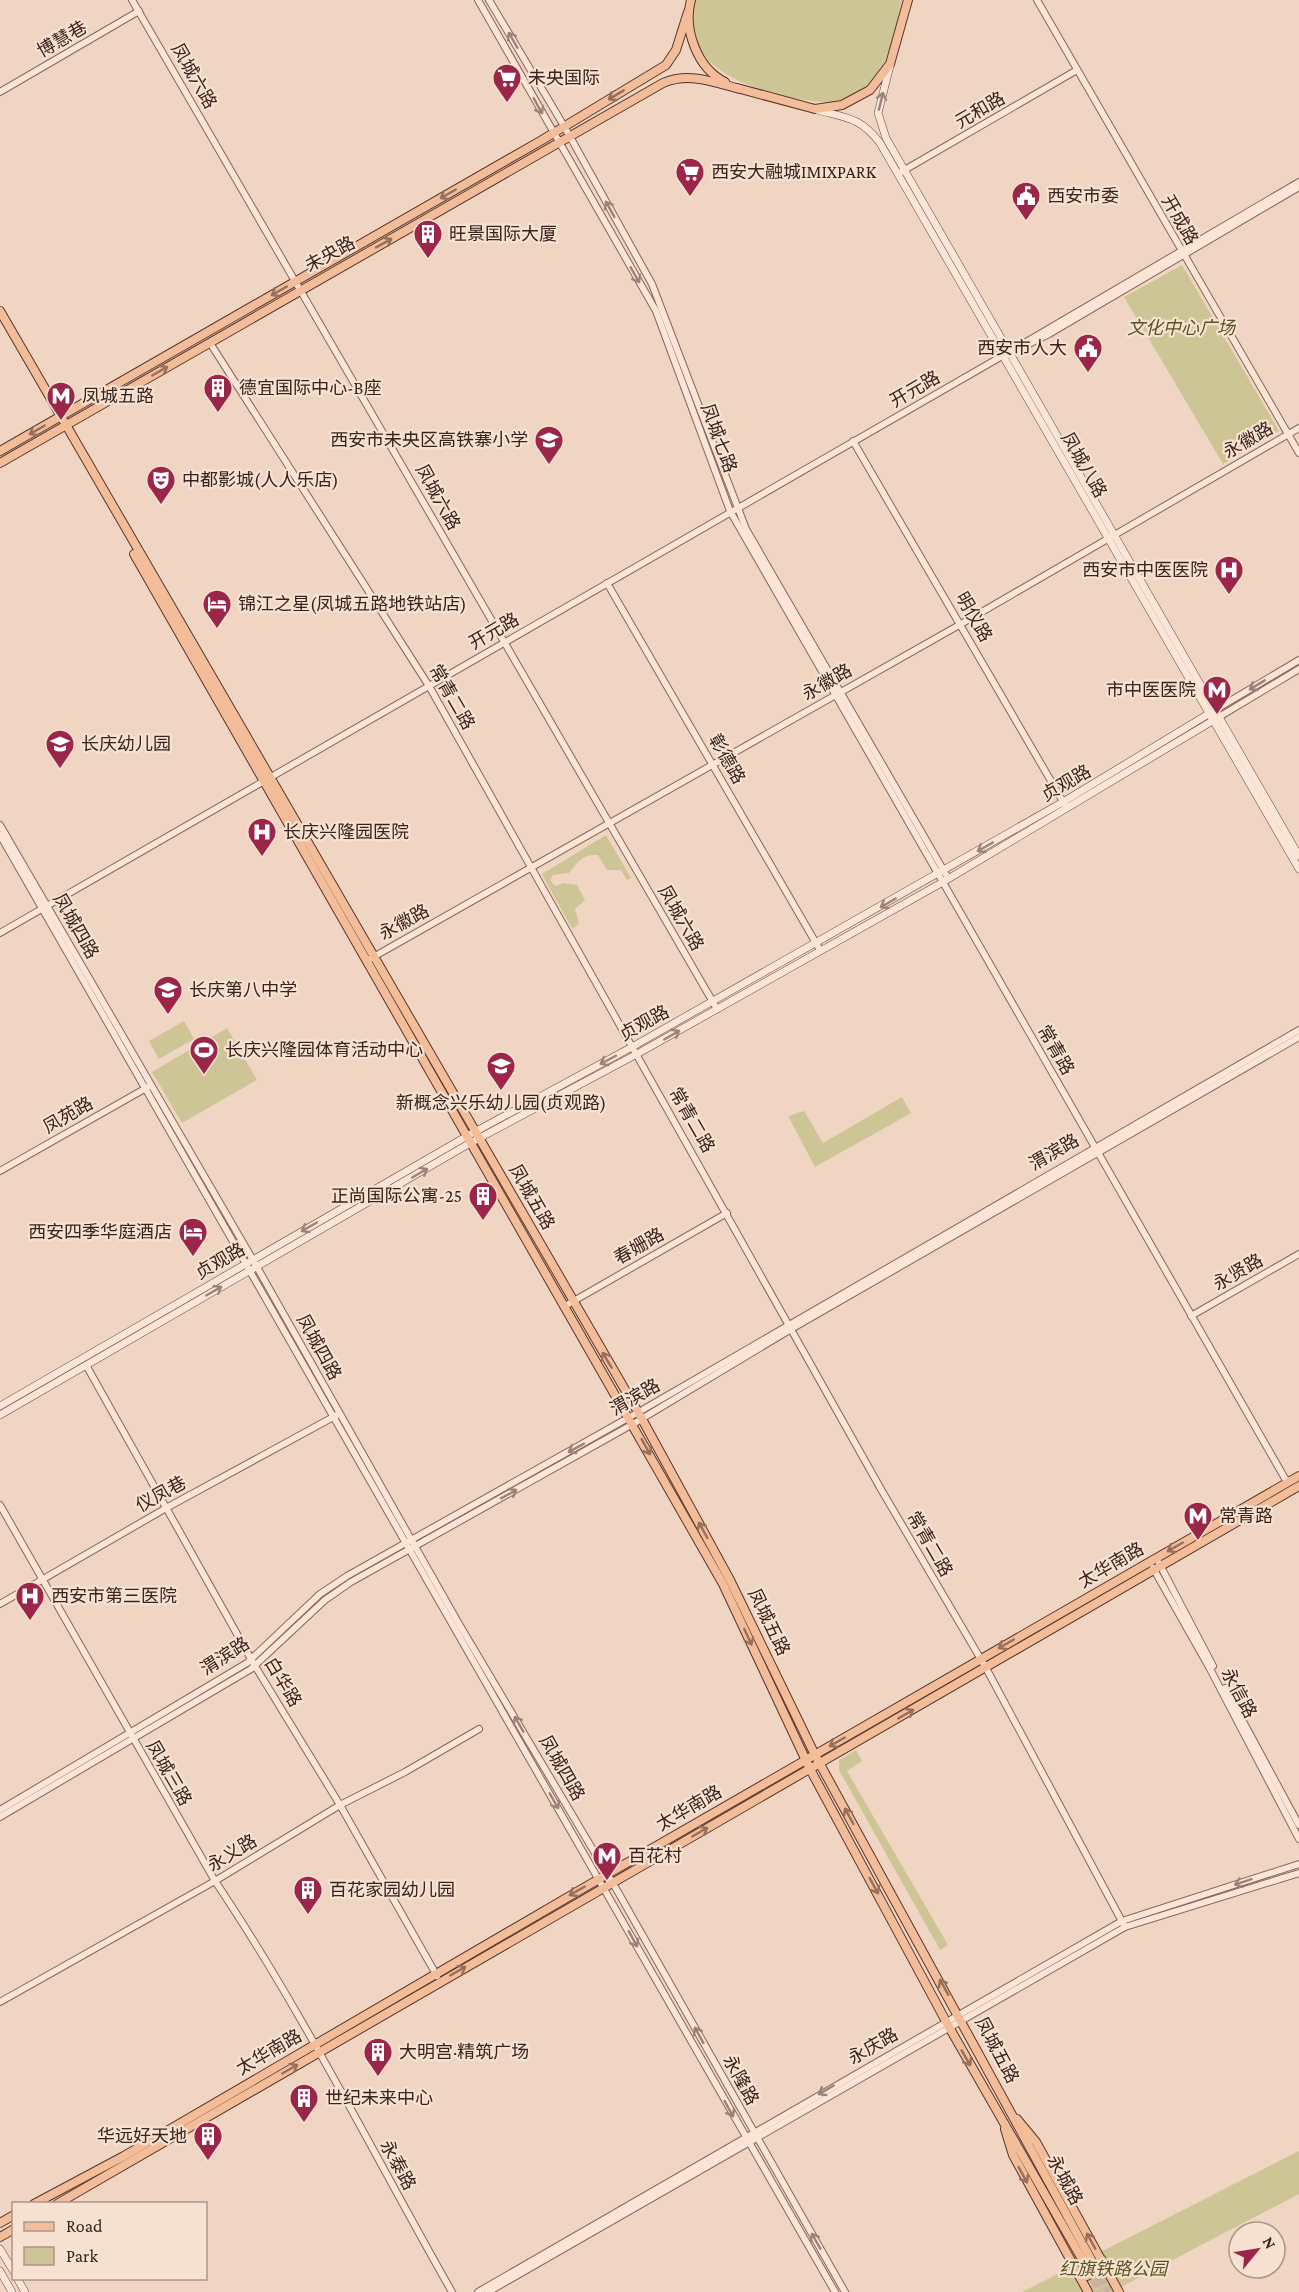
<svg xmlns="http://www.w3.org/2000/svg" width="1299" height="2292" font-family="'Crimson Pro','Noto Sans SC',serif">
<style>
.green{fill:#cec596}
.lines{fill:none;stroke-linecap:round;stroke-linejoin:round}
.primary-tunnel{stroke:#ccb1a1;stroke-width:8;stroke-dasharray:8 4;stroke-linecap:butt}
.tertiary-casing{stroke:#8b6559;stroke-width:8}
.secondary-casing{stroke:#6c463c;stroke-width:8}
.primary-casing{stroke:#58352d;stroke-width:10}
.tertiary{stroke:#fae5d6;stroke-width:6}
.secondary{stroke:#fae5d6;stroke-width:7}
.primary{stroke:#f4bd99;stroke-width:8}
.oneway{stroke:#9a847a}
.oneway2{stroke:#97705b}
.labels{text-anchor:middle;stroke-width:4.5;stroke-linejoin:round;paint-order:stroke}
.street-label{font-size:18px;fill:#3a231d;stroke:#f7e2d2}
.poi-label{font-size:18px;fill:#3a231d;stroke:#f7e2d2;text-anchor:start}
.park-label{font-size:18px;font-style:italic;fill:#575523;stroke:#f7e2d2}
</style>
<rect width="100%" height="100%" fill="#f0d5c2"/>
<g class="green">
<path d="M696,0H902C895,28 891,64 869,85C842,110 810,102 778,94C730,82 681,59 696,0Z"/>
<polygon points="1182,265 1279,431 1223,464 1124,297"/>
<path d="M606,835L631,878L627,880L621,870H607L598,855C583,854 578,861 569,873L553,875L550,880L555,886L563,883L577,885L585,900L575,909L579,924L572,929L542,874Z"/>
<polygon points="184,1021 194,1039 159,1059 149,1041"/>
<polygon points="227,1028 257,1080 182,1123 152,1072"/>
<polygon points="902,1097 911,1113 815,1167 788,1116 804,1111 823,1143"/>
<polygon points="856,1750 862,1761 847,1771 948,1945 940,1950 839,1770 839,1760"/>
<polygon points="1299,2151 1299,2194 1123,2286 1117,2292 1022,2292"/>
</g>
<g class="lines">
<g class="primary-tunnel">
<polyline points="1095,2266 1109,2292"/>
<polyline points="1088,2269 1100,2292"/>
</g>
<g class="tertiary-casing">
<g id="tertiary">
<polyline points="132,0 717,1009"/>
<polyline points="478,0 656,311 730,511 1287,1482 1290,1480"/>
<polyline points="489,0 564,126 652,284 746,529 948,878"/>
<polyline points="1037,0 1299,453"/>
<polyline points="0,92 139,11"/>
<polyline points="901,172 1077,70"/>
<polyline points="210,343 429,686 882,1491 986,1668 1125,1927"/>
<polyline points="1007,355 1049,334 1299,187"/>
<polyline points="853,441 1065,805"/>
<polyline points="607,583 820,950"/>
<polyline points="1215,710 1299,660"/>
<polyline points="1219,717 1299,669"/>
<polyline points="0,825 253,1260 459,1624 618,1892 845,2292"/>
<polyline points="0,835 835,2292"/>
<polyline points="0,933 1004,355 1299,182"/>
<polyline points="368,960 961,624 1299,428"/>
<polyline points="0,1171 148,1087"/>
<polyline points="565,1306 727,1213"/>
<polyline points="1191,1316 1299,1254"/>
<polyline points="86,1365 255,1666 340,1805 437,1976"/>
<path d="M0,1505L215,1881C303,2012 374,2155 452,2292"/>
<polyline points="1159,1563 1213,1666"/>
<polyline points="1153,1568 1209,1667 1299,1839"/>
<polyline points="0,1604 168,1507 337,1415"/>
<polyline points="1225,1688 1299,1825"/>
<polyline points="0,1810 247,1663 320,1594 347,1576 644,1409 1299,1030"/>
<polyline points="0,1817 251,1669 325,1600 351,1582 633,1424 793,1328 1299,1037"/>
<polyline points="0,2002 215,1881 340,1805 405,1772 479,1729"/>
<polyline points="478,2292 1122,1921 1299,1864"/>
<polyline points="488,2292 1125,1927 1299,1873"/>
</g>
</g>
<g class="secondary-casing">
<g id="secondary">
<polyline points="890,66 878,113 886,138 1299,856"/>
<path d="M817,110C847,118 860,117 880,143L1299,869"/>
<polyline points="0,1406 469,1135 632,1047 1063,802 1215,710"/>
<polyline points="0,1415 472,1142 637,1054 943,882 1219,717"/>
<polyline points="0,2249 14,2272"/>
<polyline points="0,2271 12,2292"/>
<polyline points="17,2278 25,2292"/>
</g>
</g>
<g class="primary-casing">
<g id="primary">
<path d="M691,0C683,29 697,68 725,82"/>
<polyline points="737,88 815,109 842,105 870,90 890,64 908,0"/>
<polyline points="0,311 642,1419 730,1580 815,1755 1093,2263"/>
<polyline points="0,451 542,140 666,65 676,50 688,12"/>
<path d="M0,463L663,83C689,72 713,82 740,89"/>
<polyline points="134,554 723,1584 810,1769 949,2027 1086,2266"/>
<polyline points="1017,2119 1036,2142 1119,2292"/>
<polyline points="1005,2129 1013,2155 1088,2292"/>
<polyline points="34,2204 124,2156 599,1879 1299,1476"/>
<polyline points="57,2204 1299,1486"/>
<polyline points="0,2223 14,2215"/>
<polyline points="0,2237 14,2229"/>
<polyline points="1077,2273 1087,2276 1101,2268 1102,2260"/>
</g>
</g>
<use href="#tertiary" class="tertiary"/>
<use href="#secondary" class="secondary"/>
<use href="#primary" class="primary"/>
</g>
<defs><path id="oneway-shaft" d="M-6 0H5M1.5-3L5.5 0L1.5 3" fill="none" stroke-width="1.6" stroke-linecap="round" stroke-linejoin="round" transform="scale(1.5)"/></defs>
<g class="oneway">
<use href="#oneway-shaft" transform="translate(513 40) rotate(-120)"/>
<use href="#oneway-shaft" transform="translate(881 101) rotate(-76)"/>
<use href="#oneway-shaft" transform="translate(538 106) rotate(61)"/>
<use href="#oneway-shaft" transform="translate(610 209) rotate(-119)"/>
<use href="#oneway-shaft" transform="translate(635 275) rotate(60)"/>
<use href="#oneway-shaft" transform="translate(1257 685) rotate(149)"/>
<use href="#oneway-shaft" transform="translate(985 847) rotate(150)"/>
<use href="#oneway-shaft" transform="translate(888 903) rotate(150)"/>
<use href="#oneway-shaft" transform="translate(672 1035) rotate(-30)"/>
<use href="#oneway-shaft" transform="translate(608 1060) rotate(152)"/>
<use href="#oneway-shaft" transform="translate(420 1173) rotate(-30)"/>
<use href="#oneway-shaft" transform="translate(309 1227) rotate(150)"/>
<use href="#oneway-shaft" transform="translate(214 1291) rotate(-30)"/>
<use href="#oneway-shaft" transform="translate(576 1448) rotate(151)"/>
<use href="#oneway-shaft" transform="translate(509 1494) rotate(-29)"/>
<use href="#oneway-shaft" transform="translate(519 1724) rotate(-120)"/>
<use href="#oneway-shaft" transform="translate(554 1801) rotate(60)"/>
<use href="#oneway-shaft" transform="translate(1243 1882) rotate(162)"/>
<use href="#oneway-shaft" transform="translate(633 1939) rotate(61)"/>
<use href="#oneway-shaft" transform="translate(699 2035) rotate(-119)"/>
<use href="#oneway-shaft" transform="translate(826 2090) rotate(150)"/>
<use href="#oneway-shaft" transform="translate(729 2109) rotate(61)"/>
<use href="#oneway-shaft" transform="translate(816 2241) rotate(-120)"/>
</g>
<g class="oneway2">
<use href="#oneway-shaft" transform="translate(616 95) rotate(149)"/>
<use href="#oneway-shaft" transform="translate(448 194) rotate(150)"/>
<use href="#oneway-shaft" transform="translate(384 243) rotate(-29)"/>
<use href="#oneway-shaft" transform="translate(279 291) rotate(150)"/>
<use href="#oneway-shaft" transform="translate(160 371) rotate(-30)"/>
<use href="#oneway-shaft" transform="translate(37 430) rotate(150)"/>
<use href="#oneway-shaft" transform="translate(607 1360) rotate(-121)"/>
<use href="#oneway-shaft" transform="translate(646 1447) rotate(61)"/>
<use href="#oneway-shaft" transform="translate(703 1530) rotate(-119)"/>
<use href="#oneway-shaft" transform="translate(1175 1547) rotate(150)"/>
<use href="#oneway-shaft" transform="translate(748 1637) rotate(65)"/>
<use href="#oneway-shaft" transform="translate(1006 1644) rotate(150)"/>
<use href="#oneway-shaft" transform="translate(906 1714) rotate(-30)"/>
<use href="#oneway-shaft" transform="translate(837 1742) rotate(150)"/>
<use href="#oneway-shaft" transform="translate(849 1816) rotate(-119)"/>
<use href="#oneway-shaft" transform="translate(700 1832) rotate(-30)"/>
<use href="#oneway-shaft" transform="translate(874 1886) rotate(61)"/>
<use href="#oneway-shaft" transform="translate(577 1891) rotate(150)"/>
<use href="#oneway-shaft" transform="translate(458 1971) rotate(-30)"/>
<use href="#oneway-shaft" transform="translate(944 1987) rotate(-119)"/>
<use href="#oneway-shaft" transform="translate(966 2058) rotate(60)"/>
<use href="#oneway-shaft" transform="translate(290 2069) rotate(-30)"/>
<use href="#oneway-shaft" transform="translate(1023 2175) rotate(61)"/>
<use href="#oneway-shaft" transform="translate(1091 2241) rotate(-119)"/>
</g>
<defs>
<g id="supermarket-pin" transform="scale(1.5)"><path d="M0 17L-7.5 6A9.5 9.5 0 1 1 7.5 6Z" fill="#9c2649" stroke="#f7e2d2"/><path d="M-6-5.5h2.5l.6 2H6L4.5 2H-2.5L-4.4-4H-6ZM-1.5 3.2a1.3 1.3 0 1 0 .1 0ZM3 3.2a1.3 1.3 0 1 0 .1 0Z" fill="#fff"/></g>
<g id="civic-pin" transform="scale(1.5)"><path d="M0 17L-7.5 6A9.5 9.5 0 1 1 7.5 6Z" fill="#9c2649" stroke="#f7e2d2"/><path d="M-.6-6.5H3V-4.5H.6V-3L4-1V1h2V6H-6V1h2V-1L-.6-3ZM-1.2 2.5V6h2.4V2.5Z" fill="#fff"/></g>
<g id="building-pin" transform="scale(1.5)"><path d="M0 17L-7.5 6A9.5 9.5 0 1 1 7.5 6Z" fill="#9c2649" stroke="#f7e2d2"/><path d="M-4-6H4V6H1V3H-1V6H-4ZM-2.5-4.3h1.7v1.8h-1.7ZM.8-4.3h1.7v1.8H.8ZM-2.5-1h1.7V.8h-1.7ZM.8-1h1.7V.8H.8Z" fill="#fff"/></g>
<g id="metro-pin" transform="scale(1.5)"><path d="M0 17L-7.5 6A9.5 9.5 0 1 1 7.5 6Z" fill="#9c2649" stroke="#f7e2d2"/><path d="M-5.5 5V-5H-3L0 0L3-5H5.5V5H3V-.5L0 4L-3-.5V5Z" fill="#fff"/></g>
<g id="school-pin" transform="scale(1.5)"><path d="M0 17L-7.5 6A9.5 9.5 0 1 1 7.5 6Z" fill="#9c2649" stroke="#f7e2d2"/><path d="M0-5L7-2L0 1L-7-2ZM-4 1L0 2.5L4 1V4Q0 6-4 4Z" fill="#fff"/></g>
<g id="theatre-pin" transform="scale(1.5)"><path d="M0 17L-7.5 6A9.5 9.5 0 1 1 7.5 6Z" fill="#9c2649" stroke="#f7e2d2"/><path d="M-5-5.5Q0-4 5-5.5V0Q5 5 0 6Q-5 5-5 0ZM-3.3-2.5H-1v1.5H-3.3ZM1-2.5H3.3v1.5H1ZM-2.8 1Q0 5.5 2.8 1Z" fill="#fff"/></g>
<g id="hospital-pin" transform="scale(1.5)"><path d="M0 17L-7.5 6A9.5 9.5 0 1 1 7.5 6Z" fill="#9c2649" stroke="#f7e2d2"/><path d="M-5-5h3v3.5h4V-5h3V5h-3V1.5h-4V5h-3Z" fill="#fff"/></g>
<g id="hotel-pin" transform="scale(1.5)"><path d="M0 17L-7.5 6A9.5 9.5 0 1 1 7.5 6Z" fill="#9c2649" stroke="#f7e2d2"/><path d="M-6-4.5h1.5V1H6V5H4.5V3h-9V5H-6ZM-4 0a1.8 1.8 0 1 1 3.6 0ZM.5 0V-2.5h3Q6-2.5 6 0Z" fill="#fff"/></g>
<g id="stadium-pin" transform="scale(1.5)"><path d="M0 17L-7.5 6A9.5 9.5 0 1 1 7.5 6Z" fill="#9c2649" stroke="#f7e2d2"/><path d="M0-5a6.5 5 0 1 0 0 10a6.5 5 0 1 0 0-10ZM-3.5-1.8h7v3.6h-7Z" fill="#fff"/></g>
</defs>
<g fill-rule="evenodd">
<use href="#supermarket-pin" x="507" y="78"/>
<use href="#supermarket-pin" x="690" y="172"/>
<use href="#civic-pin" x="1026" y="196"/>
<use href="#building-pin" x="428" y="234"/>
<use href="#civic-pin" x="1088" y="348"/>
<use href="#building-pin" x="218" y="388"/>
<use href="#metro-pin" x="61" y="396"/>
<use href="#school-pin" x="549" y="440"/>
<use href="#theatre-pin" x="161" y="480"/>
<use href="#hospital-pin" x="1229" y="570"/>
<use href="#hotel-pin" x="217" y="604"/>
<use href="#metro-pin" x="1217" y="690"/>
<use href="#school-pin" x="60" y="744"/>
<use href="#hospital-pin" x="262" y="832"/>
<use href="#school-pin" x="168" y="990"/>
<use href="#stadium-pin" x="204" y="1050"/>
<use href="#school-pin" x="501" y="1066"/>
<use href="#building-pin" x="483" y="1196"/>
<use href="#hotel-pin" x="193" y="1232"/>
<use href="#metro-pin" x="1198" y="1516"/>
<use href="#hospital-pin" x="30" y="1596"/>
<use href="#metro-pin" x="607" y="1856"/>
<use href="#building-pin" x="308" y="1890"/>
<use href="#building-pin" x="378" y="2052"/>
<use href="#building-pin" x="304" y="2098"/>
<use href="#building-pin" x="208" y="2136"/>
</g>
<g class="labels">
<g class="street-label">
<text transform="translate(62 39) rotate(-30)" y="6">博慧巷</text>
<text transform="translate(194 76) rotate(60)" y="6">凤城六路</text>
<text transform="translate(980 110) rotate(-30)" y="6">元和路</text>
<text transform="translate(1180 220) rotate(60)" y="6">开成路</text>
<text transform="translate(330 254) rotate(-29)" y="6">未央路</text>
<text transform="translate(915 389) rotate(-30)" y="6">开元路</text>
<text transform="translate(719 438) rotate(70)" y="6">凤城七路</text>
<text transform="translate(1248 440) rotate(-30)" y="6">永徽路</text>
<text transform="translate(1084 465) rotate(60)" y="6">凤城八路</text>
<text transform="translate(438 497) rotate(61)" y="6">凤城六路</text>
<text transform="translate(974 617) rotate(60)" y="6">明仪路</text>
<text transform="translate(494 631) rotate(-30)" y="6">开元路</text>
<text transform="translate(827 682) rotate(-30)" y="6">永徽路</text>
<text transform="translate(452 697) rotate(60)" y="6">常青二路</text>
<text transform="translate(727 759) rotate(60)" y="6">彰德路</text>
<text transform="translate(1066 783) rotate(-30)" y="6">贞观路</text>
<text transform="translate(681 918) rotate(60)" y="6">凤城六路</text>
<text transform="translate(404 922) rotate(-29)" y="6">永徽路</text>
<text transform="translate(76 926) rotate(60)" y="6">凤城四路</text>
<text transform="translate(644 1023) rotate(-29)" y="6">贞观路</text>
<text transform="translate(1056 1050) rotate(60)" y="6">常青路</text>
<text transform="translate(68 1115) rotate(-30)" y="6">凤苑路</text>
<text transform="translate(692 1120) rotate(60)" y="6">常青二路</text>
<text transform="translate(1054 1152) rotate(-30)" y="6">渭滨路</text>
<text transform="translate(532 1197) rotate(60)" y="6">凤城五路</text>
<text transform="translate(639 1246) rotate(-30)" y="6">春姗路</text>
<text transform="translate(220 1261) rotate(-30)" y="6">贞观路</text>
<text transform="translate(1238 1272) rotate(-30)" y="6">永贤路</text>
<text transform="translate(319 1347) rotate(61)" y="6">凤城四路</text>
<text transform="translate(635 1397) rotate(-30)" y="6">渭滨路</text>
<text transform="translate(161 1494) rotate(-29)" y="6">仪凤巷</text>
<text transform="translate(930 1544) rotate(60)" y="6">常青二路</text>
<text transform="translate(1111 1565) rotate(-30)" y="6">太华南路</text>
<text transform="translate(769 1622) rotate(64)" y="6">凤城五路</text>
<text transform="translate(225 1656) rotate(-33)" y="6">渭滨路</text>
<text transform="translate(283 1682) rotate(59)" y="6">白华路</text>
<text transform="translate(1239 1693) rotate(62)" y="6">永信路</text>
<text transform="translate(562 1768) rotate(60)" y="6">凤城四路</text>
<text transform="translate(169 1773) rotate(60)" y="6">凤城三路</text>
<text transform="translate(689 1808) rotate(-30)" y="6">太华南路</text>
<text transform="translate(232 1853) rotate(-31)" y="6">永义路</text>
<text transform="translate(873 2046) rotate(-30)" y="6">永庆路</text>
<text transform="translate(997 2050) rotate(62)" y="6">凤城五路</text>
<text transform="translate(269 2052) rotate(-30)" y="6">太华南路</text>
<text transform="translate(741 2080) rotate(61)" y="6">永隆路</text>
<text transform="translate(398 2165) rotate(61)" y="6">永泰路</text>
<text transform="translate(1065 2180) rotate(61)" y="6">永城路</text>
</g>
<g class="poi-label">
<text x="528" y="84">未央国际</text>
<text x="711" y="178">西安大融城IMIXPARK</text>
<text x="1047" y="202">西安市委</text>
<text x="449" y="240">旺景国际大厦</text>
<text x="1067" y="354" text-anchor="end">西安市人大</text>
<text x="239" y="394">德宜国际中心-B座</text>
<text x="82" y="402">凤城五路</text>
<text x="528" y="446" text-anchor="end">西安市未央区高铁寨小学</text>
<text x="182" y="486">中都影城(人人乐店)</text>
<text x="1208" y="576" text-anchor="end">西安市中医医院</text>
<text x="238" y="610">锦江之星(凤城五路地铁站店)</text>
<text x="1196" y="696" text-anchor="end">市中医医院</text>
<text x="81" y="750">长庆幼儿园</text>
<text x="283" y="838">长庆兴隆园医院</text>
<text x="189" y="996">长庆第八中学</text>
<text x="225" y="1056">长庆兴隆园体育活动中心</text>
<text x="501" y="1109" text-anchor="middle">新概念兴乐幼儿园(贞观路)</text>
<text x="462" y="1202" text-anchor="end">正尚国际公寓-25</text>
<text x="172" y="1238" text-anchor="end">西安四季华庭酒店</text>
<text x="1219" y="1522">常青路</text>
<text x="51" y="1602">西安市第三医院</text>
<text x="628" y="1862">百花村</text>
<text x="329" y="1896">百花家园幼儿园</text>
<text x="399" y="2058">大明宫·精筑广场</text>
<text x="325" y="2104">世纪未来中心</text>
<text x="187" y="2142" text-anchor="end">华远好天地</text>
</g>
<g class="park-label">
<text x="1181" y="334">文化中心广场</text>
<text x="1113" y="2275">红旗铁路公园</text>
</g>
</g>
<rect x="12" y="2202" width="195" height="78" fill="#f7e2d2" stroke="#ab968a" stroke-width="1.5"/>
<rect x="24" y="2222" width="30" height="9" fill="#f4bd99" stroke="#ab968a" stroke-width="1.5"/>
<text x="66" y="2232" font-size="18" fill="#3a231d">Road</text>
<rect x="24" y="2247" width="30" height="18" fill="#cec596" stroke="#ab968a" stroke-width="1.5"/>
<text x="66" y="2262" font-size="18" fill="#3a231d">Park</text>
<g transform="translate(1257 2250) rotate(60)"><circle r="28" fill="#f7e2d2" stroke="#ab968a" stroke-width="1.5"/>
<path d="M0-4.5L10 22L0 15L-10 22Z" fill="#9c2649"/>
<text y="-9" font-size="16" font-weight="bold" text-anchor="middle" fill="#3a231d">N</text>
</g>
</svg>
